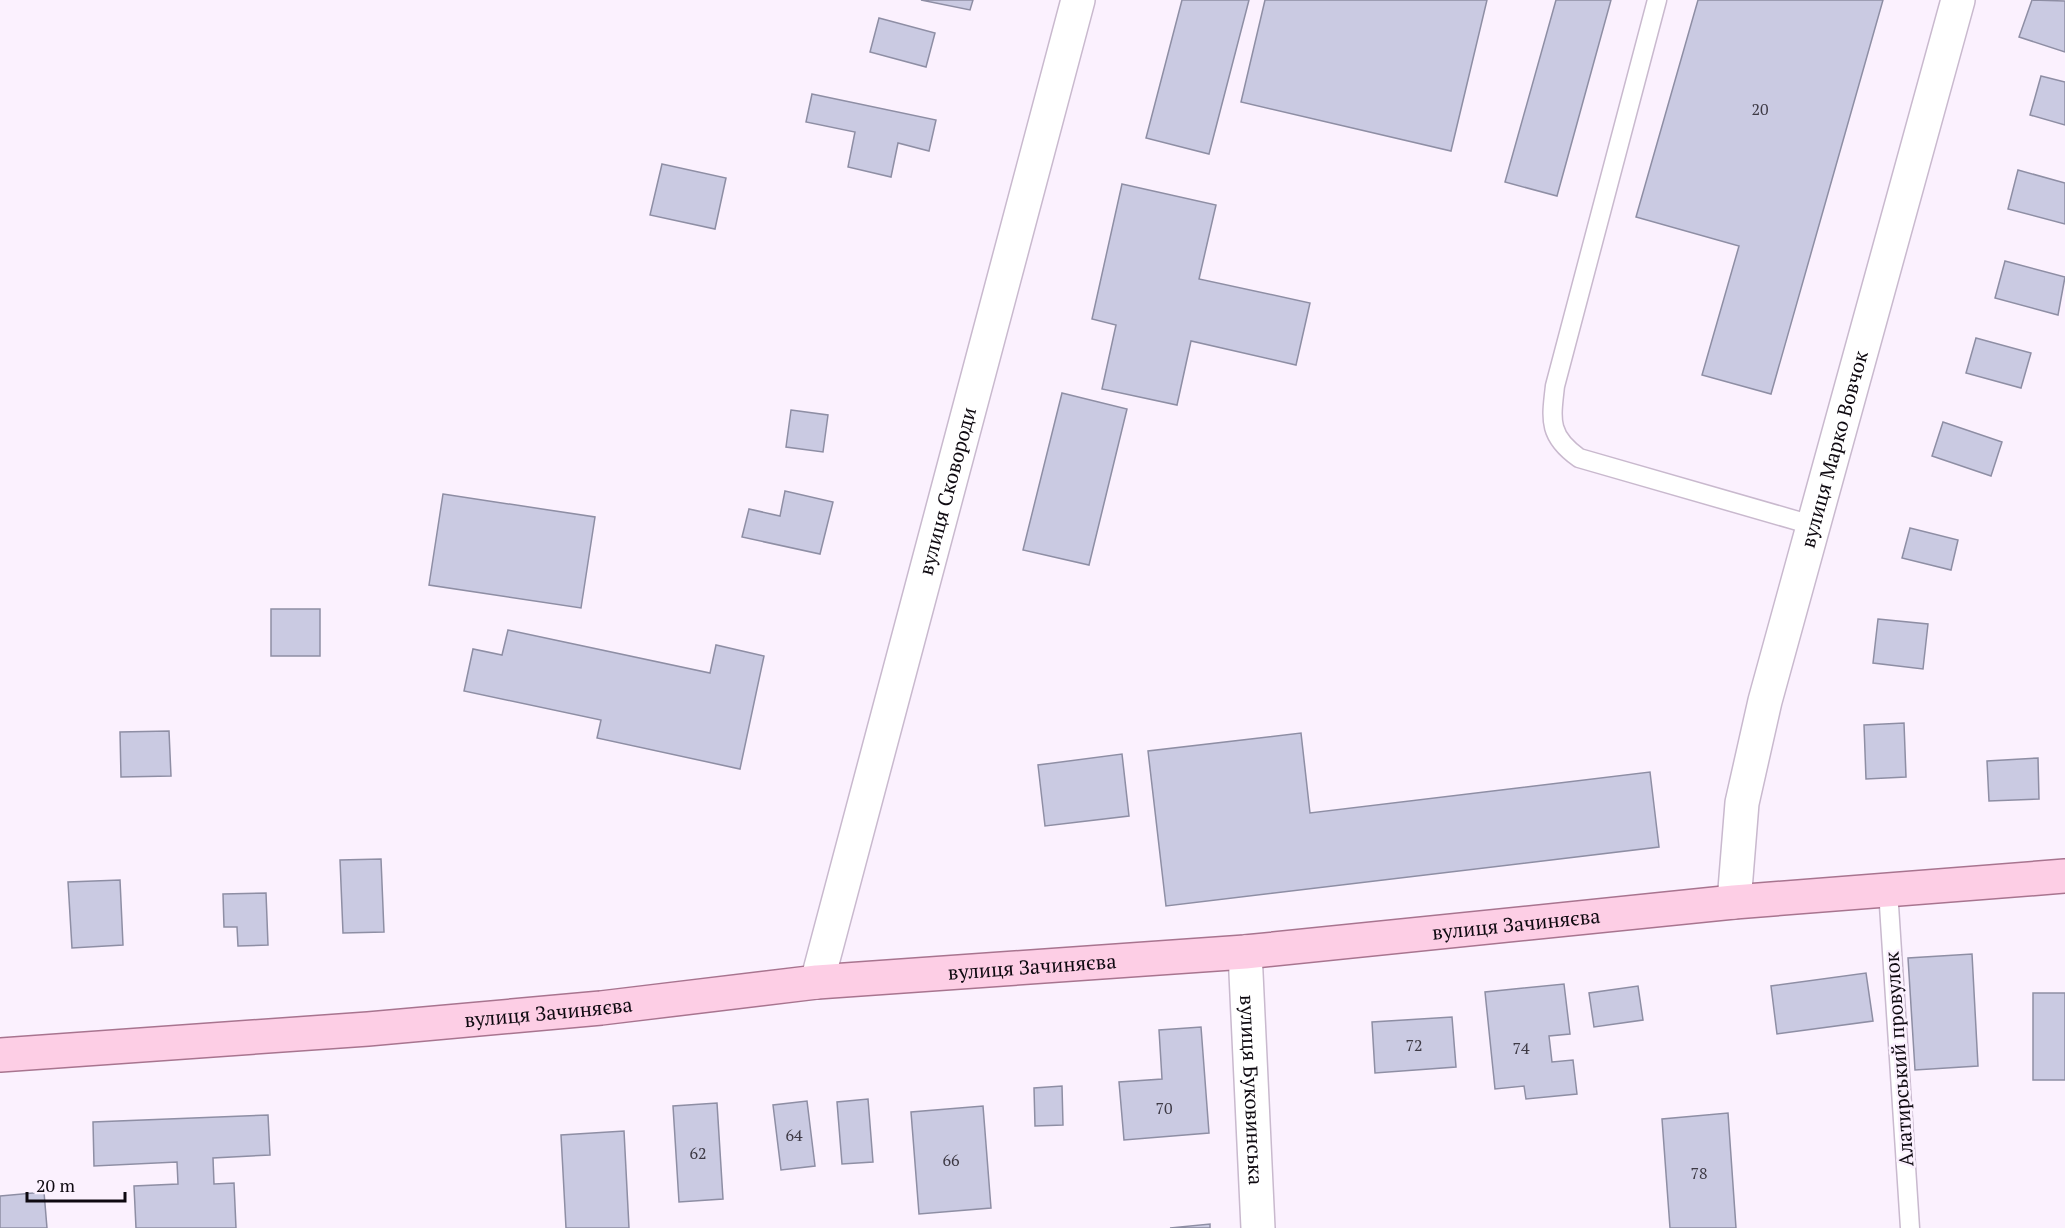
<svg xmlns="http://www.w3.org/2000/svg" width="2065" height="1228" font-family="'PT Serif',serif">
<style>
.building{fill:#cacae2;stroke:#8e8ea4;stroke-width:1.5}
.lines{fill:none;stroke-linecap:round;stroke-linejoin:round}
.lane-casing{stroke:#c9b9ce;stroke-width:21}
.street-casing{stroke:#c9b9ce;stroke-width:36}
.secondary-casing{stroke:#c9b9ce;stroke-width:36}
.primary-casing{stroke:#a8748f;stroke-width:36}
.lane{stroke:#fff;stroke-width:18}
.street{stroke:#fff;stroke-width:33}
.secondary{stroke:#fff;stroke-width:33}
.primary{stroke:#fdcee5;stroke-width:33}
.labels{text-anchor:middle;stroke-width:5;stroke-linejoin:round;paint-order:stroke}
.number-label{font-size:16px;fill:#3d3944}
.street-label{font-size:20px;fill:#0e0910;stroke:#fbf1fe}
</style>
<rect width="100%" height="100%" fill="#fbf1fe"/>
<g class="building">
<polygon points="921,0 973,0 970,10"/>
<polygon points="1182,0 1249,0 1209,154 1146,138"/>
<polygon points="1265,0 1487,0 1451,151 1241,102"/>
<polygon points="1556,0 1611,0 1557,196 1505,182"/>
<polygon points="1698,0 1883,0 1771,394 1702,375 1739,246 1636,217"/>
<polygon points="2032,0 2065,1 2065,52 2019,37"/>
<polygon points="879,18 935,33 926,67 870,52"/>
<polygon points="2041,76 2065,82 2065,125 2030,115"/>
<polygon points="812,94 936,120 929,151 898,143 891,177 848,167 855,132 806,122"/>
<polygon points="662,164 726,178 715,229 650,215"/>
<polygon points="2018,170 2065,183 2065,224 2008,209"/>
<polygon points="1122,184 1216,205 1199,279 1310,303 1296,365 1191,341 1177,405 1102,389 1116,325 1092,319"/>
<polygon points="2005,261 2065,277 2058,315 1995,298"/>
<polygon points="1976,338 2031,353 2021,388 1966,373"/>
<polygon points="1062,393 1127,409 1089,565 1023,550"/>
<polygon points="791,410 828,415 823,452 786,447"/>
<polygon points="1943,422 2002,442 1991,476 1932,456"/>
<polygon points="785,491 833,502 820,554 742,537 749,509 780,516"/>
<polygon points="443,494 595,517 581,608 429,585"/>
<polygon points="1910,528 1958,540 1951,570 1902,558"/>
<rect x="271" y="609" width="49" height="47"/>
<polygon points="1878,619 1928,624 1923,669 1873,663"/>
<polygon points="508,630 710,673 716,645 764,656 740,769 597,738 601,720 464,691 473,649 502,655"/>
<polygon points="1904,723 1906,777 1866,779 1864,725"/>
<polygon points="169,731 171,776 121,777 120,732"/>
<polygon points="1301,733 1310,813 1650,772 1659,847 1166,906 1148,751"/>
<polygon points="1122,754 1129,816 1045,826 1038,765"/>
<polygon points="2038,758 2039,799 1989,801 1987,761"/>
<polygon points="381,859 384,932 343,933 340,860"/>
<polygon points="120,880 123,945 72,948 68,882"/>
<polygon points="266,893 268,945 238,946 237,927 224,927 223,894"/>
<polygon points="1972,954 1978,1066 1915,1070 1908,958"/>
<polygon points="1866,973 1873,1021 1777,1034 1771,986"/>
<polygon points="1564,984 1570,1034 1549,1036 1552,1062 1573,1060 1577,1094 1526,1099 1524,1086 1495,1089 1485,992"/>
<polygon points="1638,986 1643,1020 1594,1027 1589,993"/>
<rect x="2033" y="993" width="32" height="87"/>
<polygon points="1452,1017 1456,1067 1375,1073 1372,1022"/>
<polygon points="1201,1027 1209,1133 1124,1140 1119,1082 1162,1079 1159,1030"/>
<polygon points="1062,1086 1063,1125 1035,1126 1034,1088"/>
<polygon points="868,1099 873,1162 842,1164 837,1102"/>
<polygon points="807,1101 815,1166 781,1170 773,1105"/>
<polygon points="717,1103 723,1199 679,1202 673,1106"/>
<polygon points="983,1106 991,1208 919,1214 911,1112"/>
<polygon points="1728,1113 1736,1228 1670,1228 1662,1119"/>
<polygon points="268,1115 270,1155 213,1158 214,1184 234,1183 236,1228 136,1228 134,1186 178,1184 177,1162 94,1166 93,1122"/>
<polygon points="624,1131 629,1228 566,1228 561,1135"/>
<polygon points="44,1192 47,1228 0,1228 0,1196"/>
<polygon points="1210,1224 1210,1228 1170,1228"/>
</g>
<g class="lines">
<g class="lane-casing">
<g id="lane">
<path d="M1657,0L1555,386C1551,420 1548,436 1579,458L1812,525"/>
<polyline points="1888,890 1910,1228"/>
</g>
</g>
<g class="street-casing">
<g id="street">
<path id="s1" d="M1734,902L1742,803L1765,701L1958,0"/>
</g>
</g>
<g class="secondary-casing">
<g id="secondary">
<path id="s2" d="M1245,952L1258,1228"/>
<path id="s3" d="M817,982L1078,0"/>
</g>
</g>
<g class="primary-casing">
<g id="primary">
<path id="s4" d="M0,1055L368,1029L601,1008L817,982L1245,952L1734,902L2065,876"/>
</g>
</g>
<use href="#lane" class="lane"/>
<use href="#street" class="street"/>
<use href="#secondary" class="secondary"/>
<use href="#primary" class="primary"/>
</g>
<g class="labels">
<g class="number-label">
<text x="1760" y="115">20</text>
<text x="1414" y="1051">72</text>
<text x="1521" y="1054">74</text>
<text x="1164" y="1114">70</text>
<text x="794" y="1141">64</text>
<text x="698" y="1159">62</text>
<text x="951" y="1166">66</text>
<text x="1699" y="1179">78</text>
</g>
<g class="street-label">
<text dy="7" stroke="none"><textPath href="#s1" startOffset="465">вулиця Марко Вовчок</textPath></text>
<text dy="7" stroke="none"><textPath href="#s3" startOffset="508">вулиця Сковороди</textPath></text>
<text dy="7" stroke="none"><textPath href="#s4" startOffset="1522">вулиця Зачиняєва</textPath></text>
<text dy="7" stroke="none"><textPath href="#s4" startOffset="1036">вулиця Зачиняєва</textPath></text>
<text dy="7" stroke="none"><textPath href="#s4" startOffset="550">вулиця Зачиняєва</textPath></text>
<text transform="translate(1899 1059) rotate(-94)" y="7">Алатирський провулок</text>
<text dy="7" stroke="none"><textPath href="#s2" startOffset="138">вулиця Буковинська</textPath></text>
</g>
</g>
<path d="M27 1192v9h98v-9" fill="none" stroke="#0e0910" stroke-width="3"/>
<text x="36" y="1192" font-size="18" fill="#0e0910" stroke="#fbf1fe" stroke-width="4.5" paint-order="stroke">20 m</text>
</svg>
